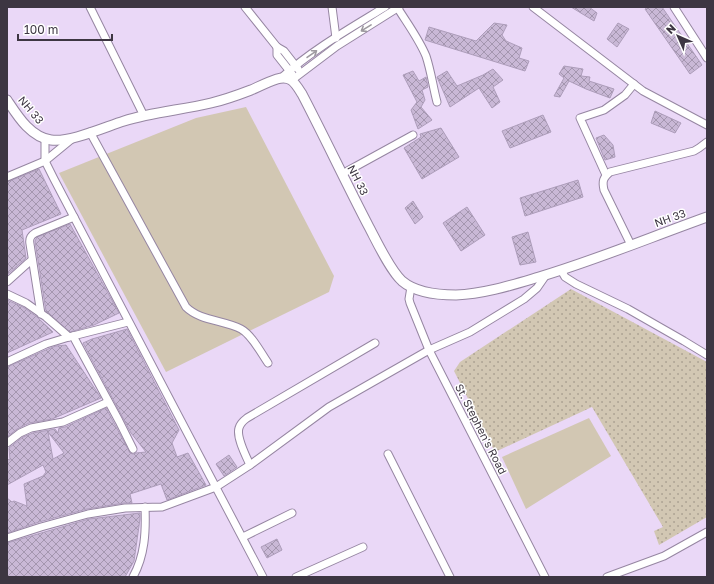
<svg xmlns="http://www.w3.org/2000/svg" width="714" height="584" font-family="'Golos Text',sans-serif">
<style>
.grass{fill:url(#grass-dots)}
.garden{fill:#d2c7b3}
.building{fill:url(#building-cross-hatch);stroke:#ad9dba;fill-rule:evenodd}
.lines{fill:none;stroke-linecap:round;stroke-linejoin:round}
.minor-casing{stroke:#9686a2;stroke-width:9}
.major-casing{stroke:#9686a2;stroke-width:11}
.minor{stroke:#fff;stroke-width:7}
.major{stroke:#fff;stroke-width:9}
.oneway{stroke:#9e9aa0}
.labels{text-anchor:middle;stroke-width:3;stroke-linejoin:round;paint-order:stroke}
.street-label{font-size:11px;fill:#3d3642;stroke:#fff}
</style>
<defs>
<pattern id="grass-dots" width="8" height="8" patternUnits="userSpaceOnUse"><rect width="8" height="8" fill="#d2c7b3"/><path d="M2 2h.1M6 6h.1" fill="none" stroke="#aca293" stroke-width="1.8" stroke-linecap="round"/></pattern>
<pattern id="building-cross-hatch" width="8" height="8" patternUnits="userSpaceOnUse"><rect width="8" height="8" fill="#c9b8d6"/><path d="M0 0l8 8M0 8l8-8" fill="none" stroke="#a496af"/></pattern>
</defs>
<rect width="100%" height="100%" fill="#ead8f7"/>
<polygon class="grass" points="571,289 707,362 707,517 659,545 654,531 663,527 592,407 495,452 454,371 460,362"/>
<g class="garden">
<polygon points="246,107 334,276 329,292 166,372 59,173 196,118"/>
<polygon points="589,418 611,456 526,509 502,457"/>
</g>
<g class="building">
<polygon points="571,7 589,7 597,13 594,21"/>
<polygon points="648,7 662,7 702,65 690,74 645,9"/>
<polygon points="494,23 507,25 502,35 506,41 522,48 519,58 529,61 525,71 425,40 429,27 476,41"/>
<polygon points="618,23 629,29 617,47 607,39"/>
<polygon points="564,66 583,69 581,76 590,77 589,81 614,89 610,98 586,89 569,81 560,97 554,96 564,78 559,74"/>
<polygon points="493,69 503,80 493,87 500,102 492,108 479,88 450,107 437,77 447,71 457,86 483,75"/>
<polygon points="413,71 419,81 426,77 428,87 422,90 425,100 421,107 432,120 418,129 411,110 417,102 403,75"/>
<polygon points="655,111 681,123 675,133 651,123"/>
<polygon points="543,115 551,132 510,148 502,131"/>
<polygon points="441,128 459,157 422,179 404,148 421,137 420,134"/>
<polygon points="604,135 613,145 615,157 605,160 596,138"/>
<polygon points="39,169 61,214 22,230 26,258 7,275 7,182"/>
<polygon points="578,180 583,197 525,216 520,198"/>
<polygon points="413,201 423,217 415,224 405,208"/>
<polygon points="467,207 485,235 461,251 443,223"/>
<polygon points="70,224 119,313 94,325 70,332 46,311 35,241 37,237"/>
<polygon points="528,232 536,262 520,265 512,237"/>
<polygon points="7,300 23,307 37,317 53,332 7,353"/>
<path d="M127,329L179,430L172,443L177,457L188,453L206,485L167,500L161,484L130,494L132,503H124L87,509L39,522L7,533V498L12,502L14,501L27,506L24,484L43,476L46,472L43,465L7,485V459L10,460L9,448L23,437L33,433L55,429L58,433L59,428L65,427L106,408L130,453L133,454L136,453L146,452L131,433L83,343L92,339ZM48,432L64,453L53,459Z"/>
<polygon points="66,345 101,398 52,419 29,423 17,429 7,437 7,367 48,349 56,346"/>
<polygon points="229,455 237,467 224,476 216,464"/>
<polygon points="140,513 140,519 134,561 125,577 7,577 7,543 89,519"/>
<polygon points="277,539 282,550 267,558 261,547"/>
</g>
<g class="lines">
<g class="minor-casing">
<g id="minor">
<polyline points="90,7 144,116"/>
<polyline points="245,7 277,47 284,51 298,69"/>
<polyline points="332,7 336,38"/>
<path d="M397,7C407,23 419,39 426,56C431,71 433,87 437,102"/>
<polyline points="533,7 643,91 707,125"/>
<polyline points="674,7 707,58"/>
<polyline points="277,47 277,55 292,74"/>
<path d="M281,78C312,50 349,29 385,7"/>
<polyline points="292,80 337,46 399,7"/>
<path d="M90,132L186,307C200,321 224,320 241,329C252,335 261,353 268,363"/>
<polyline points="45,139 45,161 54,179 263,577"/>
<polyline points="342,174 413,135"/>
<polyline points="606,175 580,118 604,110 625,95 634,84"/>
<polyline points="7,177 45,161 73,138"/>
<path d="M631,245L604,190C602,181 603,178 610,172L694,151L699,148L707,142"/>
<polyline points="561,270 565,277 576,284 628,309 684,341 707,355"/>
<polyline points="7,282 27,264 32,260"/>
<polyline points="411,287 409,299 410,303 429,350 545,577"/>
<polyline points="7,294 26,303 46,317 69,337"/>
<path d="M41,314L30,244C29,239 30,236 35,233L74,217"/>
<polyline points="73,336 119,421 133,449"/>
<polyline points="7,362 46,344 69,337 128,322"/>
<polyline points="7,443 20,433 31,428 63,422 108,402"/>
<polyline points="388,454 450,577"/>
<path d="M250,465C246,456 236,437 239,428C240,424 243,421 247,418L375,343"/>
<polyline points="243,537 292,513"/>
<polyline points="7,538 41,527 88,514 125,508 162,507 216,487 250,465 329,407 429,350 470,332 524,299 537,288 546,275"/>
<path d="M133,577C145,555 146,532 145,507"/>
<polyline points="296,577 363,547"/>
<polyline points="607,577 664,556 707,532"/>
</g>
</g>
<g class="major-casing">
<path id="major" d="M7,100C17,115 30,137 51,140C69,143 105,127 124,121C152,112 182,110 211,103C224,100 238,95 251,90C260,86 268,82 277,79C291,75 295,83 302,94C325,138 346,183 369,227C377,242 390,270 402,281C416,293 438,295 456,295C484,294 512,285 539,277C596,260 651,237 707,217"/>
</g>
<use href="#minor" class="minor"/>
<use href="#major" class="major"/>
</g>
<defs><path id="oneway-shaft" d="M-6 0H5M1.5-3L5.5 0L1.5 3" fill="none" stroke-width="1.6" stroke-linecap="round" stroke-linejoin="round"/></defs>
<g class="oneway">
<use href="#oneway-shaft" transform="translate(366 28) rotate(148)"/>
<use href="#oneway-shaft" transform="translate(312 54) rotate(-35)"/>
</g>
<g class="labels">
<g class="street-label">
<text transform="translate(31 110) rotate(50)" y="4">NH 33</text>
<text transform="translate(358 180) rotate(63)" y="4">NH 33</text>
<text transform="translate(670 218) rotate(-20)" y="4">NH 33</text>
<text transform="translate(481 429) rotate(63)" y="4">St. Stephen's Road</text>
</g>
</g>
<rect width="714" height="584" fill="none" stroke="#3d3642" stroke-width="16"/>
<g transform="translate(678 36) rotate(315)" stroke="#ffffff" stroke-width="3" paint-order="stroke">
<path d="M0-3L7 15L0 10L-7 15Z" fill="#3d3642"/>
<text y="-6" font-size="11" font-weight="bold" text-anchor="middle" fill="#3d3642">N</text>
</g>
<path d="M18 34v6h94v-6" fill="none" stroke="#3d3642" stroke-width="2"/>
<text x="24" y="34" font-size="12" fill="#3d3642" stroke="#ffffff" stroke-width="3" paint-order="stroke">100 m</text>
</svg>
